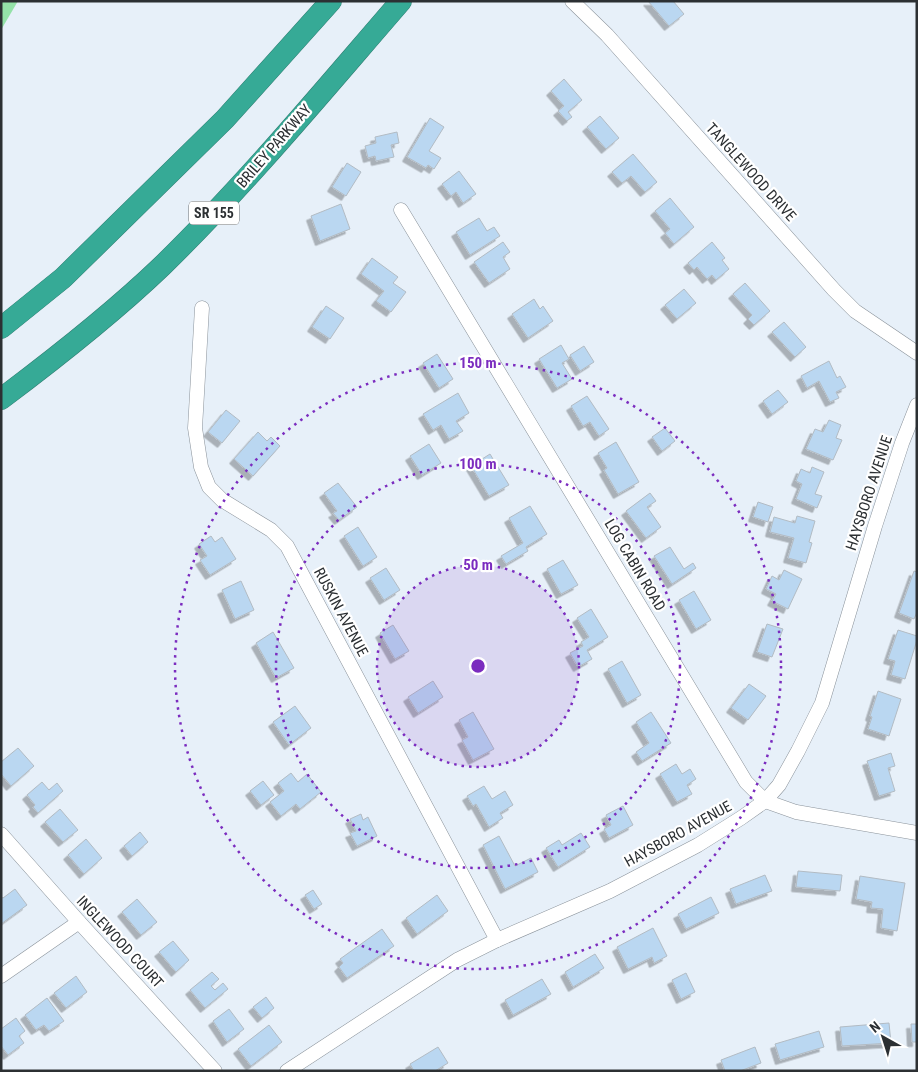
<svg xmlns="http://www.w3.org/2000/svg" width="918" height="1072" font-family="'Roboto Condensed',sans-serif">
<style>
.green{fill:#94e2a8}
.building{fill:#bad7f1;stroke:#b2bbc3;filter:url(#shadow)}
.lines{fill:none;stroke-linecap:round;stroke-linejoin:round}
.minor-casing{stroke:#8b939b;stroke-width:15}
.highway-casing{stroke:#327f73;stroke-width:22}
.minor{stroke:#fff;stroke-width:14}
.highway{stroke:#36aa96;stroke-width:21}
.ring{fill:none;stroke:#7b2cbf;stroke-width:2.5;stroke-dasharray:2.5 5}
.labels{text-anchor:middle;stroke-width:4.5;stroke-linejoin:round;paint-order:stroke}
.shield{fill:#fff;stroke:#6b6e70;stroke-width:1}
.shield-label{font-size:14px;font-weight:bold;fill:#2c3033}
.street-label{font-size:15px;fill:#2c3033;stroke:#fff}
.centre{fill:#7b2cbf;stroke:#fff;stroke-width:2.5}
.ring-label{font-size:15px;text-anchor:middle;font-weight:bold;fill:#7b2cbf;stroke:#fff;stroke-width:4.5;stroke-linejoin:round;paint-order:stroke}
</style>
<defs>
<filter id="shadow"><feDropShadow dx="-4.5" dy="4.5" stdDeviation="0" flood-color="#0004"/></filter>
</defs>
<rect width="100%" height="100%" fill="#e7f0f9"/>
<polygon class="green" points="1,1 18,1 1,30"/>
<g class="building">
<polygon points="648,1 673,1 684,14 669,26"/>
<polygon points="564,79 582,100 568,112 572,117 567,121 558,111 564,106 551,91"/>
<polygon points="600,116 619,138 606,149 587,127"/>
<polygon points="430,118 444,127 429,151 441,158 434,169 428,165 426,168 407,157"/>
<polygon points="397,132 399,143 391,145 394,157 376,161 375,156 368,158 365,146 376,143 375,137"/>
<polygon points="633,154 657,182 645,192 631,176 622,183 612,172"/>
<polygon points="347,163 361,172 346,196 332,187"/>
<polygon points="459,171 476,194 463,203 456,192 451,196 442,184"/>
<polygon points="670,198 694,227 674,244 665,233 670,229 655,211"/>
<polygon points="341,204 350,229 320,241 311,216"/>
<polygon points="479,218 487,231 494,227 500,236 470,255 456,232"/>
<polygon points="503,242 510,252 503,257 510,269 489,283 474,262"/>
<polygon points="712,242 725,258 722,260 729,269 716,280 712,275 707,279 697,267 694,270 688,263"/>
<polygon points="372,258 398,277 393,283 406,292 391,312 376,301 384,291 361,274"/>
<polygon points="745,283 770,311 754,325 748,319 752,315 733,294"/>
<polygon points="684,289 696,303 677,319 665,305"/>
<polygon points="534,299 540,309 543,306 553,321 528,338 512,314"/>
<polygon points="326,306 344,318 330,339 312,327"/>
<polygon points="784,322 806,347 795,357 772,332"/>
<polygon points="561,345 569,359 562,363 572,379 557,388 539,359"/>
<polygon points="584,346 594,362 580,371 570,355"/>
<polygon points="437,354 453,379 439,388 423,363"/>
<polygon points="829,361 837,378 840,376 846,387 836,392 839,398 830,402 819,381 807,388 801,376"/>
<polygon points="778,390 788,402 772,414 763,401"/>
<polygon points="458,393 469,413 456,421 463,431 449,439 441,425 433,430 423,414"/>
<polygon points="587,396 609,429 599,436 590,422 583,426 571,406"/>
<polygon points="226,410 240,421 222,443 208,432"/>
<polygon points="829,420 841,425 836,438 842,440 833,460 806,449 815,429 823,432"/>
<polygon points="665,428 675,441 662,451 652,437"/>
<polygon points="258,432 267,441 271,437 280,446 253,476 234,459"/>
<polygon points="616,442 639,482 618,494 604,470 607,468 598,453"/>
<polygon points="429,444 441,463 422,475 410,456"/>
<polygon points="490,454 509,485 489,496 471,466"/>
<polygon points="812,467 824,472 815,494 822,496 817,508 796,499 802,484 796,481 801,469 810,473"/>
<polygon points="338,483 357,507 339,520 333,513 337,511 324,493"/>
<polygon points="650,493 656,501 647,507 661,527 646,538 626,511"/>
<polygon points="758,502 773,507 768,522 753,517"/>
<polygon points="530,506 547,534 526,547 528,551 506,564 501,556 523,543 509,518"/>
<polygon points="797,516 815,521 809,542 812,543 806,563 788,558 794,538 770,532 774,517 795,523"/>
<polygon points="358,527 377,557 363,566 344,536"/>
<polygon points="211,536 215,542 222,537 236,559 210,575 200,560 207,556 199,544"/>
<polygon points="670,547 684,569 693,563 696,568 672,584 654,556"/>
<polygon points="563,560 578,585 561,594 547,569"/>
<polygon points="386,568 400,590 384,600 370,578"/>
<polygon points="784,570 802,579 788,609 772,601 776,594 766,589 772,576 779,580"/>
<polygon points="914,571 917,572 917,612 914,619 899,613"/>
<polygon points="241,581 254,610 235,619 222,590"/>
<polygon points="694,591 711,620 696,629 679,600"/>
<polygon points="591,609 608,637 587,650 592,659 578,667 570,653 583,646 581,642 589,637 577,618"/>
<polygon points="767,624 783,629 772,657 757,652"/>
<polygon points="393,625 409,651 395,659 380,633"/>
<polygon points="898,630 917,636 917,640 905,679 891,675 895,661 888,659"/>
<polygon points="273,632 294,668 276,678 256,643"/>
<polygon points="622,661 641,695 627,703 608,669"/>
<polygon points="433,681 443,697 418,713 408,697"/>
<polygon points="749,684 766,696 748,720 731,708"/>
<polygon points="878,691 901,699 889,736 868,729 872,717 870,716"/>
<polygon points="295,706 311,728 289,745 273,722"/>
<polygon points="473,712 494,749 473,760 462,740 468,737 459,720"/>
<polygon points="651,712 671,743 642,761 636,752 649,743 636,722"/>
<polygon points="18,748 34,766 11,786 1,774 1,762"/>
<polygon points="891,753 895,766 888,768 895,791 879,796 867,761"/>
<polygon points="676,764 682,774 690,769 696,779 687,785 692,794 677,802 660,774"/>
<polygon points="291,773 298,782 307,774 321,792 300,809 296,804 281,816 270,802 284,791 278,783"/>
<polygon points="263,781 274,795 261,805 250,791"/>
<polygon points="42,782 49,790 57,783 63,791 38,813 33,807 35,805 27,795"/>
<polygon points="484,786 492,799 505,791 513,805 500,813 503,818 489,827 476,804 473,806 467,796"/>
<polygon points="623,806 633,825 609,838 604,829 611,825 606,815"/>
<polygon points="60,809 78,830 63,842 45,822"/>
<polygon points="361,814 363,820 368,817 377,836 357,846 350,833 356,831 350,819"/>
<polygon points="140,832 148,842 132,856 124,846"/>
<polygon points="581,833 590,847 558,867 546,848 559,840 562,845"/>
<polygon points="499,836 515,866 531,858 538,872 505,889 483,845"/>
<polygon points="86,839 102,858 84,874 68,855"/>
<polygon points="798,871 842,875 840,891 796,887"/>
<polygon points="765,875 772,891 736,904 730,889"/>
<polygon points="860,876 905,883 897,931 881,928 883,909 871,908 872,902 856,899"/>
<polygon points="15,889 27,905 1,924 1,897 3,898"/>
<polygon points="313,890 322,904 314,909 305,895"/>
<polygon points="437,895 448,911 417,934 406,918"/>
<polygon points="711,897 719,913 686,929 678,914"/>
<polygon points="137,899 157,922 141,935 122,912"/>
<polygon points="653,928 667,956 654,963 652,957 628,969 617,947"/>
<polygon points="382,929 394,946 347,978 339,967 343,963 340,959"/>
<polygon points="173,941 189,960 176,972 159,952"/>
<polygon points="595,954 604,968 573,987 565,972"/>
<polygon points="212,972 219,979 211,986 215,990 223,983 228,989 205,1008 190,990"/>
<polygon points="686,973 695,992 681,999 672,980"/>
<polygon points="76,976 87,992 66,1008 54,993"/>
<polygon points="542,979 551,994 513,1015 505,1000"/>
<polygon points="266,997 274,1008 262,1018 253,1007"/>
<polygon points="47,998 64,1021 49,1031 44,1025 36,1030 25,1015"/>
<polygon points="229,1009 244,1029 227,1042 213,1021"/>
<polygon points="16,1018 25,1031 19,1036 24,1043 8,1055 1,1046 1,1029"/>
<polygon points="889,1023 891,1043 842,1046 840,1027"/>
<polygon points="911,1024 917,1024 917,1042 912,1042"/>
<polygon points="269,1025 282,1042 251,1066 238,1049"/>
<polygon points="819,1031 824,1047 780,1060 775,1044"/>
<polygon points="438,1047 448,1063 435,1071 414,1071 410,1064"/>
<polygon points="755,1047 761,1063 740,1071 725,1071 721,1060"/>
</g>
<g class="lines">
<g class="minor-casing">
<g id="minor">
<polyline points="572,1 607,35 834,290 855,311 917,353"/>
<polyline points="401,210 746,782 765,801 796,812 917,833"/>
<polyline points="202,308 195,428 201,467 209,487 222,500 271,530 287,546 497,940"/>
<polyline points="1,834 79,922 215,1071"/>
<polyline points="1,976 79,922"/>
<polyline points="287,1071 457,960 497,940 610,891 698,845 741,818 765,801 779,785 798,751 822,703 875,526 902,443 917,405"/>
</g>
</g>
<g class="highway-casing">
<g id="highway">
<polyline points="1,328 63,278 225,119 331,1"/>
<path d="M1,399C57,357 112,314 162,266C247,183 323,91 401,1"/>
</g>
</g>
<use href="#minor" class="minor"/>
<use href="#highway" class="highway"/>
</g>
<circle cx="478" cy="666" r="101" fill="#7b2cbf" fill-opacity=".12"/>
<g class="ring">
<circle cx="478" cy="666" r="101"/>
<circle cx="478" cy="666" r="202"/>
<circle cx="478" cy="666" r="303"/>
</g>
<g class="labels">
<rect class="shield" x="189" y="201.5" width="50" height="23" rx="4"/>
<g class="shield-label">
<text x="214" y="218">SR 155</text>
</g>
<g class="street-label">
<text transform="translate(274 146) rotate(-49)" y="5">BRILEY PARKWAY</text>
<text transform="translate(751 172) rotate(48)" y="5">TANGLEWOOD DRIVE</text>
<text transform="translate(869 493) rotate(-72)" y="5">HAYSBORO AVENUE</text>
<text transform="translate(635 565) rotate(59)" y="5">LOG CABIN ROAD</text>
<text transform="translate(341 612) rotate(62)" y="5">RUSKIN AVENUE</text>
<text transform="translate(678 834) rotate(-29)" y="5">HAYSBORO AVENUE</text>
<text transform="translate(120 942) rotate(47)" y="5">INGLEWOOD COURT</text>
</g>
</g>
<circle cx="478" cy="666" r="8" class="centre"/>
<g class="ring-label">
<text x="478" y="368">150 m</text>
<text x="478" y="469">100 m</text>
<text x="478" y="570">50 m</text>
</g>
<rect width="918" height="1072" fill="none" stroke="#2c3033" stroke-width="5"/>
<g transform="translate(883 1037) rotate(321)" stroke="#ffffff" stroke-width="4" paint-order="stroke">
<path d="M0-4L9 19L0 12L-9 19Z" fill="#2c3033"/>
<text y="-8" font-size="14" font-weight="bold" text-anchor="middle" fill="#2c3033">N</text>
</g>
</svg>
